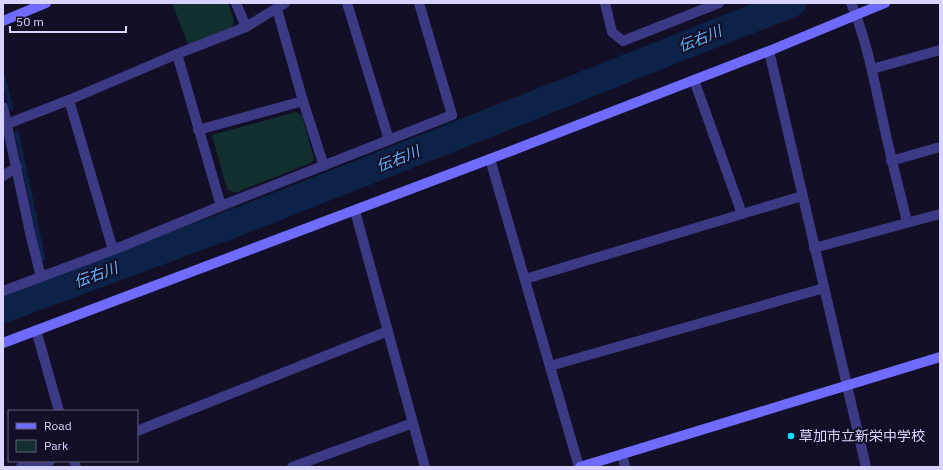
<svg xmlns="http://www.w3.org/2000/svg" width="943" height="470" font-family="'IBM Plex Sans','Noto Sans JP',sans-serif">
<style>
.green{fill:#12302f}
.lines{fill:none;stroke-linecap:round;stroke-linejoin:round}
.stream{stroke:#0c2248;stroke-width:4.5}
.river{stroke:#0c2248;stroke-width:28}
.street{stroke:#3d3a85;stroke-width:10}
.secondary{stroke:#6f6bff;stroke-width:10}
.poi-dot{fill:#00e5ff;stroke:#130f26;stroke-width:1.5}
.labels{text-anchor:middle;stroke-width:4;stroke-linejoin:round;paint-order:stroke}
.poi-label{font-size:14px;fill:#d9d4ff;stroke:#130f26;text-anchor:start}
.water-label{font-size:15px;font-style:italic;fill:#62b6ff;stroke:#130f26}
</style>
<rect width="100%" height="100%" fill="#130f26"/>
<g class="green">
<polygon points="172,3 228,3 234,21 232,28 188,44"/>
<polygon points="296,112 302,116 314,159 311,163 235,193 227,189 212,135"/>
</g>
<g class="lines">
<g class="stream">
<polyline points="3,76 11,108"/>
<polyline points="17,133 43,258"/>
<polyline points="49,283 51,291"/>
</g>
<polyline class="river" points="3,309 243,220 792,3"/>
<g class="street">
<polyline points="236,3 246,27"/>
<polyline points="347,3 389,140"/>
<polyline points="605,3 612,32 623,41 719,3"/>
<path d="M851,3C867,40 874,81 883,121C890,155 899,188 907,222"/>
<polyline points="277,9 303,101 324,166"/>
<polyline points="769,51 866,467"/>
<polyline points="177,54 221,206"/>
<polyline points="872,69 940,50"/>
<polyline points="694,80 742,214"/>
<polyline points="69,100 113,250"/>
<polyline points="3,107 31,237 41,277"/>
<polyline points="7,124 69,100 177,54 246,27 285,3"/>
<polyline points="198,130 303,101"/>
<polyline points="490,159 579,467"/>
<polyline points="891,161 940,147"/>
<polyline points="3,176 17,167"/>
<polyline points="355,211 425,467"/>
<polyline points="814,248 940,214"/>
<polyline points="525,279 802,196"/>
<polyline points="3,291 113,250 221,206 452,115 419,3"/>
<polyline points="36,330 59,411"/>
<polyline points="550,366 824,288"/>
<polyline points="137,431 388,331"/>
<polyline points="622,454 625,467"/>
<polyline points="74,461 76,467"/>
<polyline points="21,467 50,461"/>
<polyline points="292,467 413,423"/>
</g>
<g class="secondary">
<polyline points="3,21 46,3"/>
<polyline points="3,343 490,159 769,51 885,3"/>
<polyline points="580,467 940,357"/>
</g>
</g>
<circle class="poi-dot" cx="791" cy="436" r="4"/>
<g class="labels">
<g class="poi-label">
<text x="799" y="441">草加市立新栄中学校</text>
</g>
<g class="water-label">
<text transform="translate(700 39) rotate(-22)" y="5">伝右川</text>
<text transform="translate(398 159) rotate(-22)" y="5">伝右川</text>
<text transform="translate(96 275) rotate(-20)" y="5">伝右川</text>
</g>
</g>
<rect width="943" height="470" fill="none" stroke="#d9d4ff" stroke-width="8"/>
<rect x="8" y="410" width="130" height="52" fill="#130f26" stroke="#625e7d"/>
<rect x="16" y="423" width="20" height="6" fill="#6f6bff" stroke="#625e7d"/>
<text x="44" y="430" font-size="12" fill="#d9d4ff">Road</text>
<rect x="16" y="440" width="20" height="12" fill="#12302f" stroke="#625e7d"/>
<text x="44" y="450" font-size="12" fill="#d9d4ff">Park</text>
<path d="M10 26v6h116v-6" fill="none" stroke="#d9d4ff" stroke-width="2"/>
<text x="16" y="26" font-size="12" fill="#d9d4ff" stroke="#130f26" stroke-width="3" paint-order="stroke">50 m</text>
</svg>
